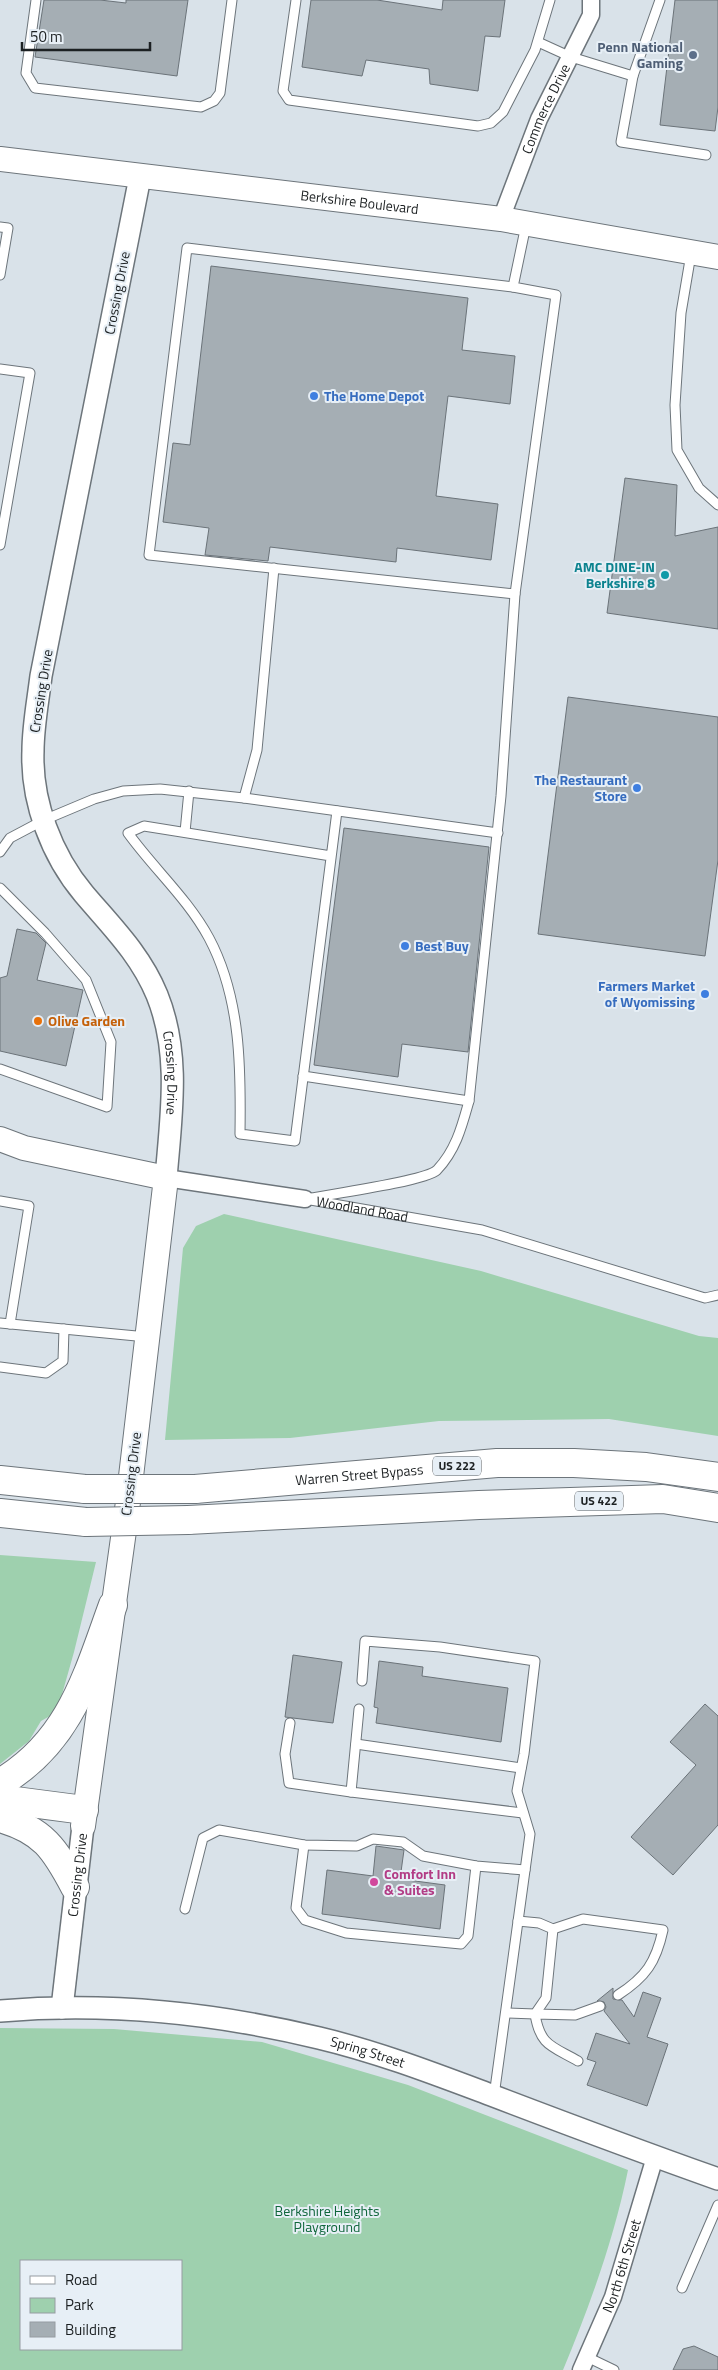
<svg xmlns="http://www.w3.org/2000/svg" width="718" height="2370" font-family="'Titillium Web',sans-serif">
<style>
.green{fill:#9ed0ae;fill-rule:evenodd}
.building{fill:#a5aeb4;stroke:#6b7379}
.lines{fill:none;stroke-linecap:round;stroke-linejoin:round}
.service-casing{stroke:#6d757b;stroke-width:11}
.minor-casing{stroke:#6d757b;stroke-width:19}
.tertiary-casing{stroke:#6d757b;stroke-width:24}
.secondary-casing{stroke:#6d757b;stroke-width:26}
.motorway-casing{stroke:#6d757b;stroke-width:30}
.service{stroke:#fff;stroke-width:9}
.minor{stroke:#fff;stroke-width:16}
.tertiary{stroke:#fff;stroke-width:21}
.secondary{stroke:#fff;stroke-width:24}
.motorway{stroke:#fff;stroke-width:28}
.motorway-bridge-casing{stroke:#6d757b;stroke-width:30;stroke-linecap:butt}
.motorway-bridge{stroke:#fff;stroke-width:28}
.service-dot{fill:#5c6f8a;stroke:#e7eff6;stroke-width:2}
.shop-dot{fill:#3f7fe0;stroke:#e7eff6;stroke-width:2}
.culture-dot{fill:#0f9aa8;stroke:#e7eff6;stroke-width:2}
.food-dot{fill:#e8710a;stroke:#e7eff6;stroke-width:2}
.hotel-dot{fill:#d1479c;stroke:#e7eff6;stroke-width:2}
.labels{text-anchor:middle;stroke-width:4;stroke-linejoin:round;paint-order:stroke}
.shield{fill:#e7eff6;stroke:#595e62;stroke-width:1}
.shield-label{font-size:12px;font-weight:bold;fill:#1c2022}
.service-label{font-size:14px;font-weight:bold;fill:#4e5e75;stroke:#e7eff6;text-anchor:end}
.street-label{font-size:14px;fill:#1c2022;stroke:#e7eff6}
.shop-label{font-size:14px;font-weight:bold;fill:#366cbe;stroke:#e7eff6;text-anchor:start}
.culture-label{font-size:14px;font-weight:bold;fill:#0d838f;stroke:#e7eff6;text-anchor:end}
.food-label{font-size:14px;font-weight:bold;fill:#c56008;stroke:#e7eff6;text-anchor:start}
.hotel-label{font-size:14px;font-weight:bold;fill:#b23c85;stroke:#e7eff6;text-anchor:start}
.park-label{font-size:14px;fill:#0f663b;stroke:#e7eff6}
</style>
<rect width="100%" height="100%" fill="#d9e2e9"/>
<g class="green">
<polygon points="224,1214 481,1271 699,1336 718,1338 718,1436 609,1419 439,1421 290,1438 165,1440 183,1248 196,1226"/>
<polygon points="0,1555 96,1562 74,1652 59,1705 50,1716 41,1721 29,1741 0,1764"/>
<path d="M0,2028L114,2029L262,2042L408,2085L628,2170C614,2239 590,2305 563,2370H0ZM21,2261H181V2349H21Z"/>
</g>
<g class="building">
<polygon points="44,0 100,0 126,3 126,0 188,0 177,76 35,57"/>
<polygon points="311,0 377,0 442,10 443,0 505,0 500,37 485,36 478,91 430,84 429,69 366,60 362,76 302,67"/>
<polygon points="675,0 718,0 718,107 715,131 660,125"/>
<polygon points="211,266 468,298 462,350 515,356 510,404 448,396 436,496 498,504 491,560 397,548 396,562 270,547 268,561 205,555 209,528 163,522 173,443 190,445"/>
<polygon points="625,478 677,485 675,536 718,527 718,629 607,613"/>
<polygon points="568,697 718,717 718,860 705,956 538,934"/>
<polygon points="344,828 489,847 468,1052 402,1044 398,1077 314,1065"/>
<polygon points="17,929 36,933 46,943 37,980 83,990 66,1066 0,1051 0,978 7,976"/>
<polygon points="293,1655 342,1662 333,1723 285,1717"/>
<polygon points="379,1661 423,1667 422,1676 508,1688 501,1742 376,1723 378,1708 374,1707"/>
<polygon points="705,1704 718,1716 718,1825 673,1875 631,1837 696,1765 670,1742"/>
<polygon points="376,1846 404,1850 400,1879 445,1885 440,1929 322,1914 327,1870 373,1876"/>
<polygon points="613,1988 613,1999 622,2000 634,2017 643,1992 661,1998 647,2037 668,2044 647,2106 587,2085 596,2062 587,2059 596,2033 630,2044 604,2011 606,2007 604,2002 597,2001"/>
<polygon points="694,2346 718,2357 718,2370 673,2370 683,2349"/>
</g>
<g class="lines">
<g class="service-casing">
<g id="service">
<polyline points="36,0 26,73 35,88 201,107 214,101 220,93 232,0"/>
<polyline points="296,0 283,91 289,100 478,126 491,123 503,112 535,50 550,0"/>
<polyline points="538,42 571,57 633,76 660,0"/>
<polyline points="633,76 621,142 706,155"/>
<polyline points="0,227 8,228 0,275"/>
<polyline points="691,254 681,313 675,405 677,450 699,488 718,505"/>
<polyline points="513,287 187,248 149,555 515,594"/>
<polyline points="0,369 30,373 0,545"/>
<polyline points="244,798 257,750 274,568"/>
<polyline points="185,832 189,791"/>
<polyline points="0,852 10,838 44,820 94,799 123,791 160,789 244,798 498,833"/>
<path d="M331,856L144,826L128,833C154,869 188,899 209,938C241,998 241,1069 240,1134L295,1141L337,811"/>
<polyline points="0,888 45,933 86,980 111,1042 107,1107 0,1069"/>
<polyline points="303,1076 469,1101 501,796 515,594 556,295 513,287 526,225"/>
<path d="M311,1198C332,1194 426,1181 437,1170C456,1150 462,1126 469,1101"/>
<path id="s1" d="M305,1199L482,1230L705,1298L718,1295"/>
<polyline points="0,1201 29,1206 10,1324"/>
<polyline points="0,1323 147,1337"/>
<polyline points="0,1367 46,1373 63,1361 64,1329"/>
<polyline points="362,1681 365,1641 440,1647 535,1661 524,1754 517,1791 530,1834 494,2096"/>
<polyline points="359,1709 351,1792 523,1813"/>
<polyline points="290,1723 285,1754 289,1783 351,1792"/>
<polyline points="356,1744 521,1768"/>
<polyline points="304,1845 296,1908 305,1920 346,1933 461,1944 468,1936 476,1866"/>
<polyline points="185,1909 203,1838 219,1830 304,1845 357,1846 373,1839 403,1842 423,1856 476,1866 525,1870"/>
<path d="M553,1929L583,1919L663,1930C656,1962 646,1977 618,1995"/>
<polyline points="506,2013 535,2014 546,1998 553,1929 539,1923 518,1921"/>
<path d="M578,2061C552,2046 540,2046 535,2014L575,2015L600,2006"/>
<polyline points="682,2288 718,2205"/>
<polyline points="587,2357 614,2370"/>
</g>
</g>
<g class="minor-casing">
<g id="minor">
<path id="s2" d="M501,219L539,119L591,15V0"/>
<polyline points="166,1178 305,1199"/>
<path id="s3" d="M581,2370L613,2297L655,2157"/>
</g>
</g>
<g class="tertiary-casing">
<g id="tertiary">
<path id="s4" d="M140,177L41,676C38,701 33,726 33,751C31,802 52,856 84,894C112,927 140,954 157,995C181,1054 171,1116 166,1178"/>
<path id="s5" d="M62,2008L83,1826"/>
<path id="s6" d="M0,2011C106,2002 215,2013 319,2038C378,2052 435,2074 491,2095C567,2124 642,2152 718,2179"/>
</g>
</g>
<g class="secondary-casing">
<g id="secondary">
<path id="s7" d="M0,159L501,219L718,257"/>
<polyline points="0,1139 24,1148 166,1178 128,1502 83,1826"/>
</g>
</g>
<g class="motorway-casing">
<g id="motorway">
<polyline points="0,1480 85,1489"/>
<path id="s8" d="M195,1489L497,1463H574L646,1467L718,1477"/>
<polyline points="0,1513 86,1522"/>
<polyline points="188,1520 479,1505 663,1499 718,1508"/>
<path d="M0,1783C70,1742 87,1676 113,1605"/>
<polyline points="0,1799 84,1810"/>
<path d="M0,1818C43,1830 55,1849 75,1887"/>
</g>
</g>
<use href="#service" class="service"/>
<use href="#minor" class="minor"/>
<use href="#tertiary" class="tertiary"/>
<use href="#secondary" class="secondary"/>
<use href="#motorway" class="motorway"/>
<g class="motorway-bridge-casing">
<g id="motorway-bridge">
<polyline points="85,1489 195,1489"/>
<polyline points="86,1522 188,1520"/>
</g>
</g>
<use href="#motorway-bridge" class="motorway-bridge"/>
</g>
<circle class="service-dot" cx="693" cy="55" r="5"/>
<g class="shop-dot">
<circle cx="314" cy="396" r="5"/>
<circle cx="637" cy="788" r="5"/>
<circle cx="405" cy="946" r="5"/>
<circle cx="705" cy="994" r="5"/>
</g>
<circle class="culture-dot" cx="665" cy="575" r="5"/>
<circle class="food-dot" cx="38" cy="1021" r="5"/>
<circle class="hotel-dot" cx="374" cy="1882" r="5"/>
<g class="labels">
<g class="shield">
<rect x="433" y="1456.5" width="48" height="19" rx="4"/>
<rect x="575" y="1491.5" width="48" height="19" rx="4"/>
</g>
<g class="shield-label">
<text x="457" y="1470">US 222</text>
<text x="599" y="1505">US 422</text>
</g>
<g class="service-label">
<text x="683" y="52">Penn National<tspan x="683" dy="16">Gaming</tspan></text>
</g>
<g class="street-label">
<text dy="5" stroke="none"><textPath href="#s2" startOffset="119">Commerce Drive</textPath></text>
<text dy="5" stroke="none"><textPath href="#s7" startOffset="362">Berkshire Boulevard</textPath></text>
<text transform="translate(117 293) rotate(-79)" y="5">Crossing Drive</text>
<text transform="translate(41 691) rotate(-81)" y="5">Crossing Drive</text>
<text dy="5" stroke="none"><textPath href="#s4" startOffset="944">Crossing Drive</textPath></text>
<text dy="5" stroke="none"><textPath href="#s1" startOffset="58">Woodland Road</textPath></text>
<text transform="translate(131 1474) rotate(-83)" y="5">Crossing Drive</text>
<text dy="5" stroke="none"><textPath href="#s8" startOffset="165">Warren Street Bypass</textPath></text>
<text dy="5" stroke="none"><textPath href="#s5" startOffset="134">Crossing Drive</textPath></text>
<text dy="5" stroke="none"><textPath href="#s6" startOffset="372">Spring Street</textPath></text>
<text dy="5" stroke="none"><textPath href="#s3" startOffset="112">North 6th Street</textPath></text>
</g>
<g class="shop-label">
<text x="324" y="401">The Home Depot</text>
<text x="627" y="785" text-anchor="end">The Restaurant<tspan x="627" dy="16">Store</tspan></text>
<text x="415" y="951">Best Buy</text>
<text x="695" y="991" text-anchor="end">Farmers Market<tspan x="695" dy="16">of Wyomissing</tspan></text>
</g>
<g class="culture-label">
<text x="655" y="572">AMC DINE-IN<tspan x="655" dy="16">Berkshire 8</tspan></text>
</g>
<g class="food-label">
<text x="48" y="1026">Olive Garden</text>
</g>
<g class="hotel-label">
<text x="384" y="1879">Comfort Inn<tspan x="384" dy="16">&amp; Suites</tspan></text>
</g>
<g class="park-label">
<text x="327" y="2216">Berkshire Heights<tspan x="327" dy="16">Playground</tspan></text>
</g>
</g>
<rect x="20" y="2260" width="162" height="90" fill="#e7eff6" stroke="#969ca1"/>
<rect x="30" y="2276" width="25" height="8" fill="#ffffff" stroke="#969ca1"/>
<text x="65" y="2285" font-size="15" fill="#1c2022">Road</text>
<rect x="30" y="2298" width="25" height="15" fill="#9ed0ae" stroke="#969ca1"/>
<text x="65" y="2310" font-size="15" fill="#1c2022">Park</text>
<rect x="30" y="2322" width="25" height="15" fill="#a5aeb4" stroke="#969ca1"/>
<text x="65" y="2335" font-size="15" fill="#1c2022">Building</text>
<path d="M22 42v8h128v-8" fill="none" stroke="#1c2022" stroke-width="2.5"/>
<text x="30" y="42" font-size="15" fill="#1c2022" stroke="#e7eff6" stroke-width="4" paint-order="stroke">50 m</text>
</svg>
